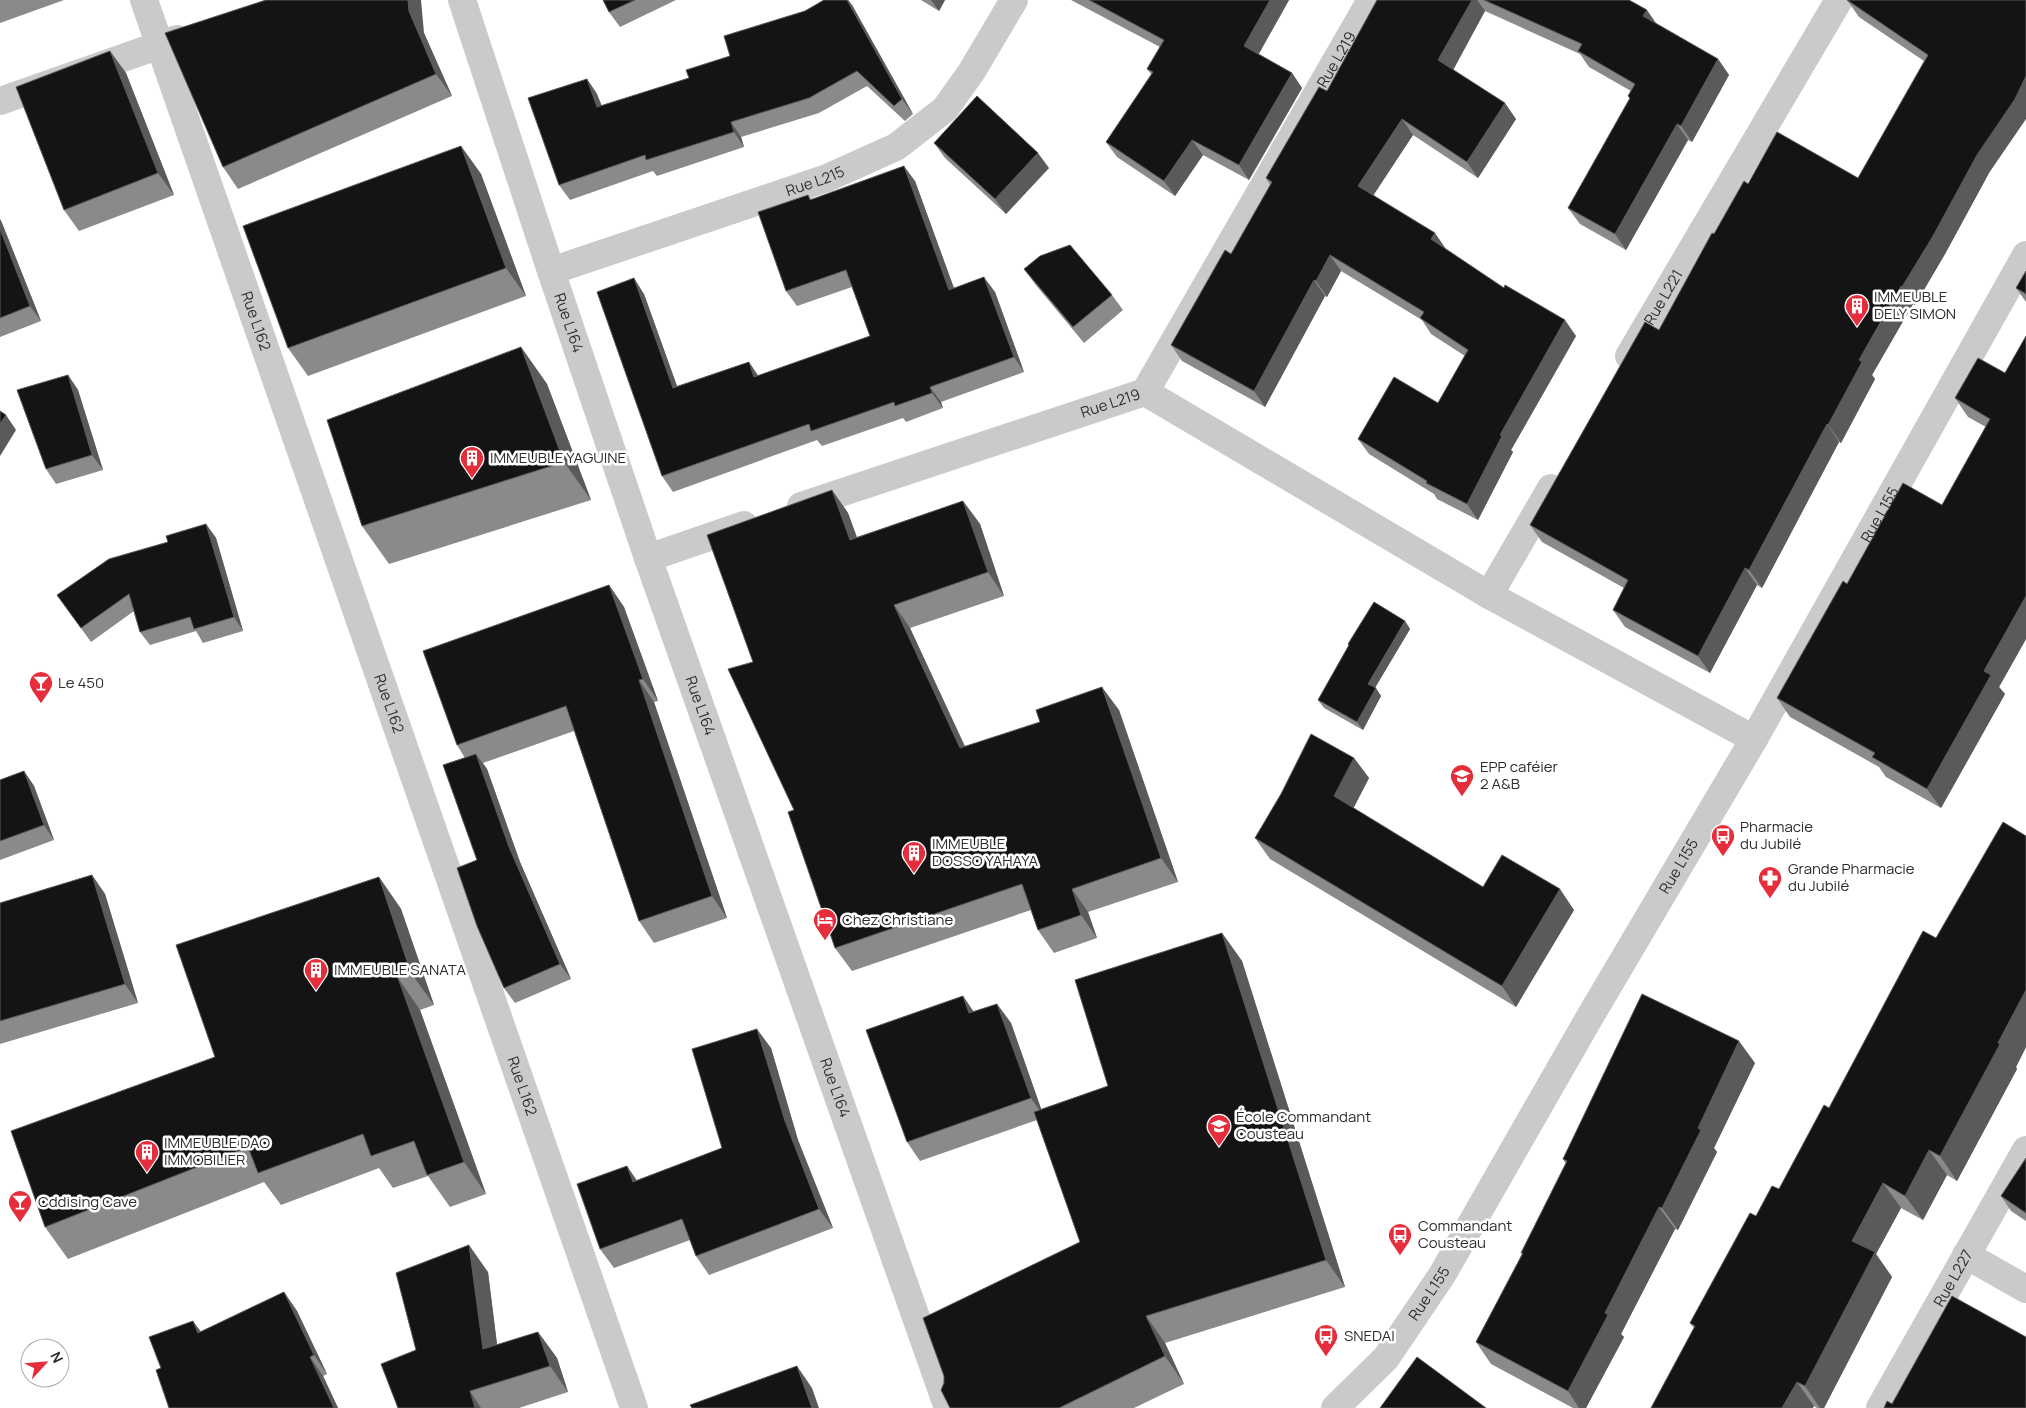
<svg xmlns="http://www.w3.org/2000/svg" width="2026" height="1408" font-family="Manrope,sans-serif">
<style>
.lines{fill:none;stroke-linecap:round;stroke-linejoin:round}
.street{stroke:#cacaca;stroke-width:28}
.wall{fill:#8a8a8a}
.shaded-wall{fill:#5a5a5a}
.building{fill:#141414;stroke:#5a5a5a}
.labels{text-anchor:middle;stroke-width:5;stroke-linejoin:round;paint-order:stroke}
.street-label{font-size:15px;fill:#2d2d2d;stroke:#fff}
.poi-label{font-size:15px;fill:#2d2d2d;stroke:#fff;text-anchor:start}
</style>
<rect width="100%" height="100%" fill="#fff"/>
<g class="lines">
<g class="street">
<path id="s1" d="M144,0L634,1408"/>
<path id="s2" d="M462,0L551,271L648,558L948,1408"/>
<polyline points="0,101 177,39"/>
<path id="s3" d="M551,271L827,178L896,147L945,109L972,71L1014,0"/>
<path id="s4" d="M1629,356L1839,0"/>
<polyline points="1145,392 1489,595 1754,739"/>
<path id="s5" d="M801,506L1145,392L1371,0"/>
<polyline points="648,558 744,525"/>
<polyline points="1489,595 1551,488"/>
<polyline points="1966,1255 2026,1289"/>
<path id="s6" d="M1335,1408L1386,1358L1442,1275L1588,1020L1754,739L2026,255"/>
<path id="s7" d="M1880,1408L2026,1150"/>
</g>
</g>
<g class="wall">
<polygon points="0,0 64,0 0,23"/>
<polygon points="603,0 676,0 620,27 609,12"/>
<polygon points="824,0 848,0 852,5 913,114 905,121 867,86 819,113 741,137 744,147 657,176 653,171 570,200 559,185 587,79 597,94 602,106 689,78 730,56"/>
<polygon points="921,0 945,0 939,11"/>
<polygon points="1071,0 1289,0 1259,54 1292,73 1302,88 1249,180 1203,155 1175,196 1117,157 1106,142 1152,75 1147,69 1160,47"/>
<polygon points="1377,0 1629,0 1656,23 1718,59 1729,75 1692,142 1688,140 1626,250 1580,224 1568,208 1630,99 1628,96 1631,91 1589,67 1580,54 1485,11 1453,69 1516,119 1478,178 1413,135 1373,195 1446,249 1576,336 1511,450 1513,452 1478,520 1437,499 1434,494 1369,454 1358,439 1438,403 1465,356 1431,334 1422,320 1341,271 1327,297 1325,296 1265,407 1182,361 1171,345 1231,254 1270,185 1266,178 1327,91"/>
<polygon points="1847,0 2026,0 1989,173 1945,254 1915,305 1913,304 1872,375 1875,379 1841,443 1839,442 1762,588 1757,585 1710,673 1625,627 1613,610 1624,588 1542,542 1530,525 1659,330 1714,234 1748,184 1858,178 1924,61 1859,17"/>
<polygon points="424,33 452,96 238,189 223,167"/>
<polygon points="110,51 126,73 174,195 79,231 64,210"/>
<polygon points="934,143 1049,168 1006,214 945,158"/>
<polygon points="461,146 481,174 526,296 308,376 288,348"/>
<polygon points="915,181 954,288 995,292 1024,372 941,402 943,408 906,422 903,418 822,446 817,440 673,492 662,476 644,294 677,386 749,362 758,376 870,336 852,287 797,306 786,291 808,195 811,199"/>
<polygon points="0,219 2,223 41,321 0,337"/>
<polygon points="1024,269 1112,295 1123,310 1084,343 1035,284"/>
<polygon points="2026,271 2026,302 2016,288"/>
<polygon points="2026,336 2026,639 1999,687 2005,694 1941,808 1886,777 1879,767 1790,717 1777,698 1847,584 1942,505 1986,427 1968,417 1955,398 2005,373"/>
<polygon points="521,347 547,384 591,500 389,564 362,526"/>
<polygon points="68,375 78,390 103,470 56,484 46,469"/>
<polygon points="832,490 848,513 857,537 963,501 980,524 1004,596 910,628 965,746 1119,710 1178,882 1088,912 1097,938 1054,953 1038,930 1031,910 852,971 835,948 753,662"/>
<polygon points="206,524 216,538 243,631 203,643 196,631 150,645 140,632 134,611 91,642 57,595 168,542"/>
<polygon points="609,585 624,607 658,701 654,702 727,918 654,943 639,921 574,731 483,763 487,769 520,862 571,979 515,1003 504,988 477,860 465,758 457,745"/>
<polygon points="1405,621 1410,629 1375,688 1381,696 1363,730 1324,708 1318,700 1349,646 1348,644"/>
<polygon points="1354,758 1369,778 1353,808 1483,887 1574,910 1516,1007 1270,859 1255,838"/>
<polygon points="24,771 34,786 54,840 0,860 0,780"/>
<polygon points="2026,836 2026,1047 2016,1067 2017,1069 1957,1181 1947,1175 1923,1220 1901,1208 1876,1254 1892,1277 1824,1408 1817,1408 1694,1328 1690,1323 1756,1216 1779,1189 1936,938"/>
<polygon points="92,875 105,894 138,1003 0,1044 0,903"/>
<polygon points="379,877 401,909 434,1005 420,1010 486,1194 450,1207 428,1176 393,1188 379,1168 281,1205 264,1182 68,1259 45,1227 215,1057"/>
<polygon points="1222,933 1242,961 1345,1287 1165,1343 1184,1384 1134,1408 950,1408 1080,1242 1037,1120 920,1161 907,1142 997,1004 1011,1023 1041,1109 1108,1086"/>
<polygon points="771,1048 798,1140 833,1228 709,1275 696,1256 690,1240 614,1268 600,1249 637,1180 722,1148"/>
<polygon points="1755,1063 1714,1148 1717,1152 1678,1230 1675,1229 1621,1334 1624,1337 1586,1408 1573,1408 1491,1364 1476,1342 1522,1254 1521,1253 1566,1164 1563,1159"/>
<polygon points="2026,1158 2026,1221 2011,1211 2001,1196"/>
<polygon points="488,1272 497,1345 538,1332 557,1358 568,1392 519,1408 398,1408"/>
<polygon points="284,1292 297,1311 327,1374 323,1376 338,1408 169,1408 161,1368 201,1332"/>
</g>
<g class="shaded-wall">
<polygon points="408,0 421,0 424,33 452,96 436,74 409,11"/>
<polygon points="847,0 848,0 852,5 913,114 902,99"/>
<polygon points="931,0 945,0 939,11"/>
<polygon points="1270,0 1289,0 1254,62 1244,46"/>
<polygon points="1472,0 1477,0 1485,11 1450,76 1438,60"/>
<polygon points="1647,10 1658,26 1643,16"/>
<polygon points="110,51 126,73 174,195 158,173"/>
<polygon points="1718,59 1729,75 1692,142 1681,126"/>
<polygon points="1292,73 1302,88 1249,180 1239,165"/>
<polygon points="2026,76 2026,119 1989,173 1945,254 1915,305 1902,287 1977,155"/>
<polygon points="587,79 597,94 608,123 597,107"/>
<polygon points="1505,103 1516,119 1478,178 1467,162"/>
<polygon points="1402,119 1413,135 1369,202 1358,186"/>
<polygon points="731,122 741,137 744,147 734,132"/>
<polygon points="1677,124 1688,140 1626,250 1615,234"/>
<polygon points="1192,140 1203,155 1175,196 1164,181"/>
<polygon points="461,146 481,174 526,296 506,268"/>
<polygon points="1038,153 1049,168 1006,214 995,199"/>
<polygon points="904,166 915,181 960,305 949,290"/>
<polygon points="0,219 2,223 41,321 30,306 0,229"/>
<polygon points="1435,233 1446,249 1431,239"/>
<polygon points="1330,255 1341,271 1327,297 1316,281"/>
<polygon points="984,277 995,292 1024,372 1014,357"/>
<polygon points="634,278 644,294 683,403 673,388"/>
<polygon points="1314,280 1325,296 1265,407 1254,391"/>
<polygon points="1901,286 1913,304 1872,375 1875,379 1841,443 1828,425 1859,360"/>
<polygon points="1565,320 1576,336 1511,450 1513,452 1478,520 1467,504 1500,435"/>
<polygon points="521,347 547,384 591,500 564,462"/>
<polygon points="749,362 759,377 754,377"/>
<polygon points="68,375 78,390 103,470 92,455"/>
<polygon points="930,387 941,402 943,408 932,393"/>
<polygon points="6,415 16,430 0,456 0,424"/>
<polygon points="1827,424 1839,442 1762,588 1749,570"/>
<polygon points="832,490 848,513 866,563 850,540"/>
<polygon points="963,501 980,524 1004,596 988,572"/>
<polygon points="206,524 216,538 243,631 234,617"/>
<polygon points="1745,568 1757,585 1710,673 1698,656"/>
<polygon points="609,585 624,607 658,701 643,679"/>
<polygon points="2026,596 2026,639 1999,687 2005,694 1941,808 1927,789 1984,671"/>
<polygon points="894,605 910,628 976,771 960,748"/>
<polygon points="1405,621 1410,629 1373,691 1368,684"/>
<polygon points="639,680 654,702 727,918 712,896"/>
<polygon points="1102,687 1119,710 1178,882 1161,858"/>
<polygon points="1376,688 1381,696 1363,730 1357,722"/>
<polygon points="476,754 487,769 520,862 571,979 560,964 509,847"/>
<polygon points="1354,758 1369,778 1349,817 1334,796"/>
<polygon points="24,771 34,786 54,840 44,825"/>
<polygon points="92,875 105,894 138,1003 125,984"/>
<polygon points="379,877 401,909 434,1005 411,973"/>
<polygon points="1072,889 1088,912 1097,938 1081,915"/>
<polygon points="1560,889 1574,910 1516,1007 1502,986"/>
<polygon points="1222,933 1242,961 1345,1287 1326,1260"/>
<polygon points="398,978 420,1010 486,1194 464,1162"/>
<polygon points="2026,990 2026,1047 2016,1067 2017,1069 1957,1181 1940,1156"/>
<polygon points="963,996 976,1015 969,1013"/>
<polygon points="997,1004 1011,1023 1044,1117 1031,1098"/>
<polygon points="757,1029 771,1048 798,1140 833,1228 819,1209 785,1121"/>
<polygon points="1739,1041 1755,1063 1714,1148 1717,1152 1678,1230 1662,1208 1698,1128"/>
<polygon points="1929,1150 1947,1175 1923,1220 1905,1196"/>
<polygon points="627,1166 640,1185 633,1182"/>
<polygon points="1883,1183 1901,1208 1876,1254 1892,1277 1824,1408 1820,1408 1805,1386 1852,1241"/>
<polygon points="1659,1207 1675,1229 1621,1334 1624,1337 1586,1408 1579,1408 1568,1391 1605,1313"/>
<polygon points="469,1245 488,1272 501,1376 483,1349"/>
<polygon points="284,1292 297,1311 327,1374 314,1355"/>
<polygon points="1146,1316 1165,1343 1184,1384 1165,1356"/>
<polygon points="193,1321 207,1340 198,1333"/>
<polygon points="538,1332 557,1358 568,1392 550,1366"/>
<polygon points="310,1357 323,1376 338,1408 334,1408"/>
<polygon points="797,1366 812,1388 819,1408 812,1408"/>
<polygon points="1797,1382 1814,1406 1813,1408 1782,1408"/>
<polygon points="470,1391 481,1408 475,1408"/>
</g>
<g class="building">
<polygon points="266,0 408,0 409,11 436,74 223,167 165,33"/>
<polygon points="603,0 635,0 609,12"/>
<polygon points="824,0 847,0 902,99 894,106 857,71 809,98 731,122 734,132 646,160 645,155 559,185 528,98 587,79 597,107 689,78 686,70 730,56 724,36 805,11"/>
<polygon points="1089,0 1270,0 1244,46 1292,73 1239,165 1192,140 1164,181 1106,142 1153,72 1147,69 1164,40"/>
<polygon points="1377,0 1472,0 1438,60 1505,103 1467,162 1402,119 1358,186 1435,233 1431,239 1504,288 1505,285 1565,320 1500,435 1502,436 1467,504 1426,483 1427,481 1358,439 1394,377 1438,403 1468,350 1420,318 1424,312 1330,255 1316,281 1314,280 1254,391 1171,345 1225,250 1231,254 1272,182 1266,178 1319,87 1327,91"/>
<polygon points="1484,0 1629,0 1647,10 1643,16 1718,59 1681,126 1677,124 1615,234 1568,208 1630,98 1628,96 1635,84 1578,51 1582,44"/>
<polygon points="1847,0 2026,0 2026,76 2015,99 1977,155 1933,236 1902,287 1901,286 1859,360 1862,362 1828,425 1827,424 1749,570 1745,568 1698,656 1613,610 1628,580 1530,525 1645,322 1659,330 1712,233 1714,234 1744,181 1748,184 1777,132 1858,178 1928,55"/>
<polygon points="110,51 158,173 64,210 16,87"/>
<polygon points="977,96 1038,153 995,199 934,143"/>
<polygon points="461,146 506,268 288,348 243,226"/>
<polygon points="904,166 949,290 984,277 1014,357 930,387 932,393 895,406 894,402 811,431 809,424 662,476 597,292 634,278 673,388 749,362 754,377 870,336 846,270 786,291 758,212 808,195 810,200"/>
<polygon points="0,229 30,306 0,318"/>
<polygon points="1070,245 1112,295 1073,327 1024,269 1040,256"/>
<polygon points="2026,271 2026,294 2016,288"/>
<polygon points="2026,336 2026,596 1984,671 1991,675 1927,789 1872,757 1875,753 1777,698 1843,581 1847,584 1903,483 1942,505 1990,419 1955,398 1978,358 2005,373"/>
<polygon points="521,347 564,462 362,526 327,420"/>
<polygon points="68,375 92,455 46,469 17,390"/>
<polygon points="0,411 6,415 0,424"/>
<polygon points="832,490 850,540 963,501 988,572 894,605 960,748 1040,722 1036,710 1102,687 1161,858 1072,889 1081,915 1038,930 1022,884 835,948 788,812 794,810 728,669 753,662 707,535"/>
<polygon points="206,524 234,617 194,629 190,617 140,632 129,594 81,628 57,595 109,559 168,542 166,536"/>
<polygon points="609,585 643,679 639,680 712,896 639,921 566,706 457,745 423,651"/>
<polygon points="1374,602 1405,621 1368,684 1376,688 1357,722 1318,700 1349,645 1348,644"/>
<polygon points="1311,734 1354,758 1334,796 1483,887 1502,855 1560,889 1502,986 1255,838 1281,794"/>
<polygon points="476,754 509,847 560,964 504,988 477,926 457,868 477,860 443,765"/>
<polygon points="24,771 44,825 0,841 0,780"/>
<polygon points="2003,822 2026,836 2026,990 1998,1043 2000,1044 1940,1156 1929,1150 1905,1196 1883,1183 1852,1241 1875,1252 1805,1386 1797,1382 1782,1408 1651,1408 1695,1326 1690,1323 1750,1213 1756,1216 1772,1186 1779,1189 1824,1105 1829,1108 1923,931 1936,938"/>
<polygon points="92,875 125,984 0,1021 0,903"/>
<polygon points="379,877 411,973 398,978 464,1162 427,1175 414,1141 371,1156 363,1134 258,1173 248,1147 45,1227 11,1131 215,1057 176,945"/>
<polygon points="1222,933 1326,1260 1146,1316 1165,1356 1059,1408 950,1408 941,1390 944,1383 944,1376 923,1318 1080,1242 1034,1112 1108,1086 1075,980"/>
<polygon points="1642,994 1739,1041 1698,1128 1701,1130 1662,1208 1659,1207 1605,1313 1608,1315 1568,1391 1476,1342 1523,1253 1521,1253 1567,1161 1563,1159"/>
<polygon points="963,996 969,1013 997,1004 1031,1098 907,1142 866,1030"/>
<polygon points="757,1029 785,1121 819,1209 696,1256 682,1219 600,1249 577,1184 627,1166 633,1182 722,1148 692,1049"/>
<polygon points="2026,1158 2026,1213 2001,1196"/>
<polygon points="469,1245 483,1349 538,1332 550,1366 470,1391 475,1408 398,1408 381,1364 416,1350 396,1273"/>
<polygon points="284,1292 314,1355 310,1357 334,1408 169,1408 156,1370 161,1368 149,1337 193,1321 198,1333"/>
<polygon points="1952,1296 2026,1337 2026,1408 1884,1408 1887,1401 1892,1404"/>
<polygon points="1417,1357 1486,1408 1380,1408"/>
<polygon points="797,1366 812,1408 692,1408 690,1405"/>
</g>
<defs>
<g id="building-pin" transform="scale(1.25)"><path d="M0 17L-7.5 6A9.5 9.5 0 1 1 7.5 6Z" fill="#e52d3b" stroke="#fff"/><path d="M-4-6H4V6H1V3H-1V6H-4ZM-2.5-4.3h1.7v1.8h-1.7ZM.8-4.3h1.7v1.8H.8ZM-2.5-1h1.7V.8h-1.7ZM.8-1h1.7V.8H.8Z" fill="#fff"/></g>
<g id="bar-pin" transform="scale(1.25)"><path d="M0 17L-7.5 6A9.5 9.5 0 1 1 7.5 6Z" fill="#e52d3b" stroke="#fff"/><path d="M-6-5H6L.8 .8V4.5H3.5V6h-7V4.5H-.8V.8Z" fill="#fff"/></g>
<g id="school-pin" transform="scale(1.25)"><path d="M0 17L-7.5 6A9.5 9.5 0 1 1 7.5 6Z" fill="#e52d3b" stroke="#fff"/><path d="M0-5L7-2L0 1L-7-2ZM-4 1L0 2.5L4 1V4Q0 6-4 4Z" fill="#fff"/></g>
<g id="bus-pin" transform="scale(1.25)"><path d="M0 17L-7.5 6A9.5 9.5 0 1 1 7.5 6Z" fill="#e52d3b" stroke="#fff"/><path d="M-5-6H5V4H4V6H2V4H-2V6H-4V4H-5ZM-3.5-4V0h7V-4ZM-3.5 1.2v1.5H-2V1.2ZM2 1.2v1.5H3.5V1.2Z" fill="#fff"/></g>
<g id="pharmacy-pin" transform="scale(1.25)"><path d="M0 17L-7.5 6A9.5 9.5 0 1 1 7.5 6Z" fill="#e52d3b" stroke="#fff"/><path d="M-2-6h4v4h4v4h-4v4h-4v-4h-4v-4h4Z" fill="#fff"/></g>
<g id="hotel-pin" transform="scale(1.25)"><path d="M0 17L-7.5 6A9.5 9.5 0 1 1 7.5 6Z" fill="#e52d3b" stroke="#fff"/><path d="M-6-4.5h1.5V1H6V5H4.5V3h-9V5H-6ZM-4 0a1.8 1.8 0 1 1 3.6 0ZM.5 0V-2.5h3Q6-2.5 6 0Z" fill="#fff"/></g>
</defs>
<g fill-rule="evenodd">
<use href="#building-pin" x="1857" y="306"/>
<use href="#building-pin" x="472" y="458"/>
<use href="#bar-pin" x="41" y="683"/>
<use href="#school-pin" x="1462" y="776"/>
<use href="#bus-pin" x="1723" y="836"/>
<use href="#building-pin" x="914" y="853"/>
<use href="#pharmacy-pin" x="1770" y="878"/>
<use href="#hotel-pin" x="825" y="920"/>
<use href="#building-pin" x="316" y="970"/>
<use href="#school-pin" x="1219" y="1126"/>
<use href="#building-pin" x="147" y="1152"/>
<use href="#bar-pin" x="20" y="1202"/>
<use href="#bus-pin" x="1400" y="1235"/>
<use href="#bus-pin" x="1326" y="1336"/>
</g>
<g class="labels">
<g class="street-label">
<text dy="5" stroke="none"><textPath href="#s5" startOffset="746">Rue L219</textPath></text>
<text dy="5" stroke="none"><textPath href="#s3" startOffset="279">Rue L215</textPath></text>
<text dy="5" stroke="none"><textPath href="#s4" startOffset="68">Rue L221</textPath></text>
<text dy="5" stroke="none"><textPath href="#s1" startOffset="340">Rue L162</textPath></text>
<text dy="5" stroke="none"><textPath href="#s2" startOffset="340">Rue L164</textPath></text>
<text dy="5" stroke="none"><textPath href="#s5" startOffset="326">Rue L219</textPath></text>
<text dy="5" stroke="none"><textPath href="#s6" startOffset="1049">Rue L155</textPath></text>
<text dy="5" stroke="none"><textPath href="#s1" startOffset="745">Rue L162</textPath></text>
<text dy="5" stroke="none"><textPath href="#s2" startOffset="745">Rue L164</textPath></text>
<text dy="5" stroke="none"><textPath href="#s6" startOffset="644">Rue L155</textPath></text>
<text dy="5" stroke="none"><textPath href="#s1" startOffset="1150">Rue L162</textPath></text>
<text dy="5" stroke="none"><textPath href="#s2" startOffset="1150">Rue L164</textPath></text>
<text dy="5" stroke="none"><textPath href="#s7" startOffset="149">Rue L227</textPath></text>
<text dy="5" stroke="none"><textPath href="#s6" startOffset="149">Rue L155</textPath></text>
</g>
<g class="poi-label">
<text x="1874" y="302">IMMEUBLE<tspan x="1874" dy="17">DELY SIMON</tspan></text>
<text x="490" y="463">IMMEUBLE YAGUINE</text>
<text x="58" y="688">Le 450</text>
<text x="1480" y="772">EPP caféier<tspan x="1480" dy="17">2 A&amp;B</tspan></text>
<text x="1740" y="832">Pharmacie<tspan x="1740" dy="17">du Jubilé</tspan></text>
<text x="932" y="849">IMMEUBLE<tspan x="932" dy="17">DOSSO YAHAYA</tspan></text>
<text x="1788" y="874">Grande Pharmacie<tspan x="1788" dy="17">du Jubilé</tspan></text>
<text x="842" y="925">Chez Christiane</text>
<text x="334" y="975">IMMEUBLE SANATA</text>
<text x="1236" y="1122">École Commandant<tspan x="1236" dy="17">Cousteau</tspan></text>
<text x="164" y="1148">IMMEUBLE DAO<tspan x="164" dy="17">IMMOBILIER</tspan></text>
<text x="38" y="1207">Cddising Cave</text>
<text x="1418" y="1231">Commandant<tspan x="1418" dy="17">Cousteau</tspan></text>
<text x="1344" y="1341">SNEDAI</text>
</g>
</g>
<g transform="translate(45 1363) rotate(64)"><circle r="24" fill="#ffffff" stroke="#ababab"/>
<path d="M0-4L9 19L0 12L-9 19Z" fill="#e52d3b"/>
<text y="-8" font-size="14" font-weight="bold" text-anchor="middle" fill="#2d2d2d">N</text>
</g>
</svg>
